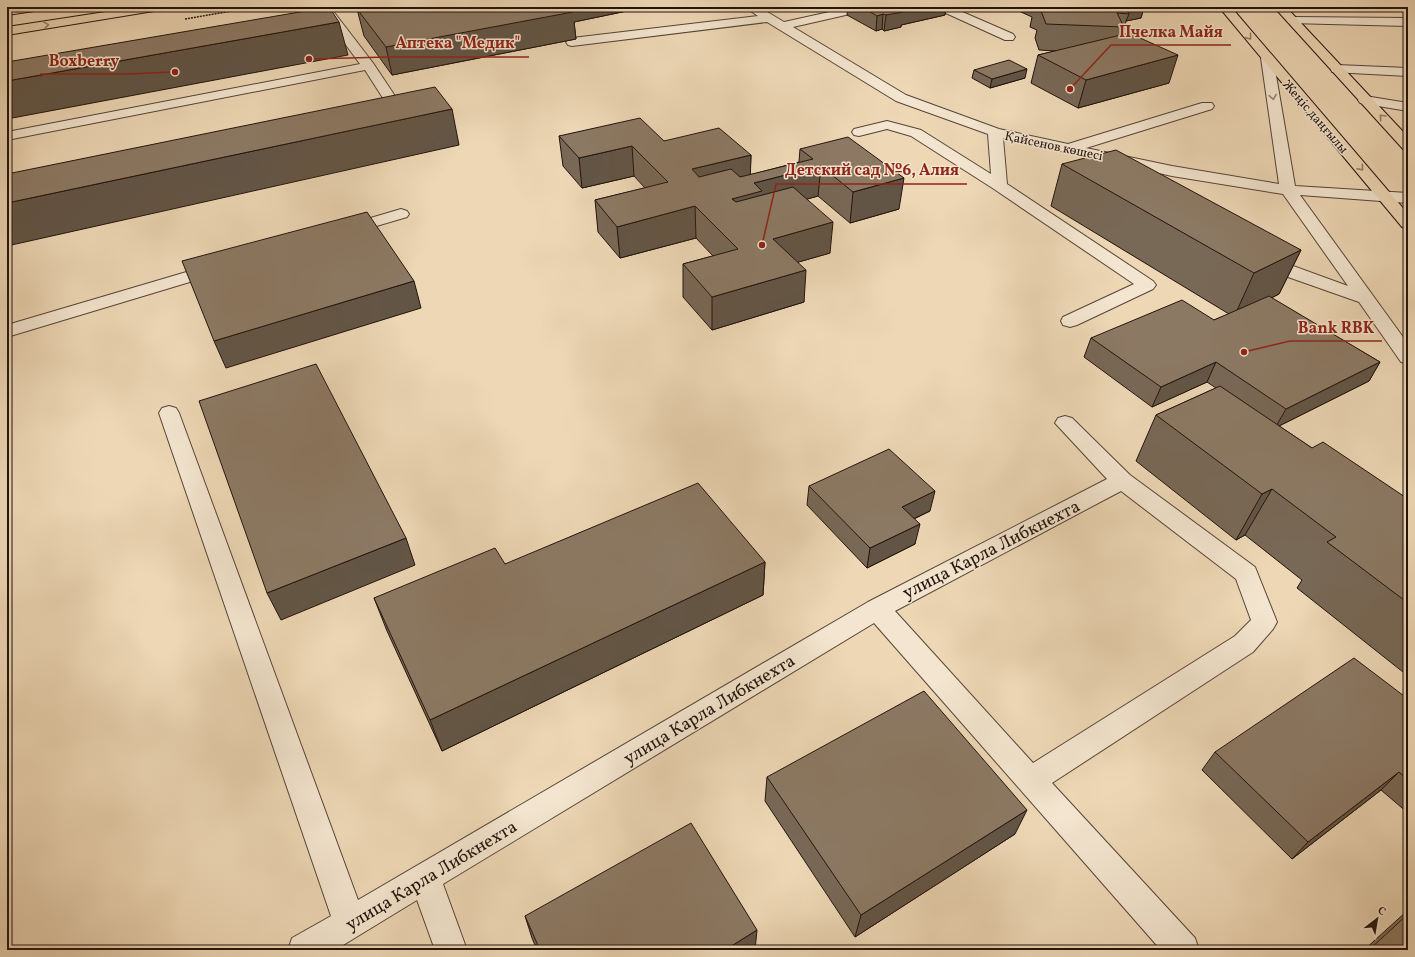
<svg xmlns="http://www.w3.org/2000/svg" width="1415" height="957" font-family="Vollkorn,serif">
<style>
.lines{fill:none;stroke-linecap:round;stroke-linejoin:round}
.minor-casing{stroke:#564436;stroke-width:2}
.major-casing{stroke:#23130c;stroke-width:2}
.path{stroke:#23130c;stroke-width:1.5;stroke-dasharray:2 1;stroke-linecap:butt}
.minor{fill:#f3e5cf;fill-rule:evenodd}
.major{fill:#edd7b5;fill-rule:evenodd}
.wall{fill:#786856;stroke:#23130c}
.shaded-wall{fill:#625546;stroke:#23130c}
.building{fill:#8c7964;stroke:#23130c}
.oneway{stroke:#927f69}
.oneway2{stroke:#958677}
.labels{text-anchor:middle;stroke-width:3;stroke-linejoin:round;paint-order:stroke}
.far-street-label{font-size:13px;fill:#23130c;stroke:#f3e5cf}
.near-street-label{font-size:18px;fill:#23130c;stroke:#f3e5cf}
.leader{fill:none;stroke:#8f2418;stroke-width:1.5}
.callout-dot{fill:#8f2418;stroke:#f3e5cf;stroke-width:1.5}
.callout-label{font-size:16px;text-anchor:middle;font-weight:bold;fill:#8f2418;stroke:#f3e5cf;stroke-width:3;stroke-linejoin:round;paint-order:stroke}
</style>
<rect width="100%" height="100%" fill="#edd7b5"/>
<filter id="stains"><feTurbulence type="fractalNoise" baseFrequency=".005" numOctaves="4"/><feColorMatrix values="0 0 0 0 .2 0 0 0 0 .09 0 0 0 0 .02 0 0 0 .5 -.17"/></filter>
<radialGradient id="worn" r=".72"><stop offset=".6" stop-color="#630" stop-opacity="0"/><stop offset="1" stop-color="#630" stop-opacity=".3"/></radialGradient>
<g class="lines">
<g class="minor-casing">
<g id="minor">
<polygon points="318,7 330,7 373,63 403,108 401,111 380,116 375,115 373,112 375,109 388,106 365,70 7,140 7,132 360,64"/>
<polygon points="745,7 759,7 784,22 852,7 874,7 872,9 793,27 906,95 999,129 1068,144 1202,103 1212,103 1214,106 1212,109 1086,148 1172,166 1279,184 1261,58 1263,55 1271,55 1273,58 1295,186 1408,193 1408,203 1300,195 1408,344 1408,364 1401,362 1359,302 1271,271 1257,264 1254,260 1257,256 1263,255 1348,286 1283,194 1172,176 1003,138 1007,184 1153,281 1156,285 1153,289 1077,325 1070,327 1063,325 1061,321 1063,317 1134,284 994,189 911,136 887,129 859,136 854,135 852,132 854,129 887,121 921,130 991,174 988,134 896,101 767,22 572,46 568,45 566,42 568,39 572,38 758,16"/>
<polygon points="935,7 951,7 1013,34 1015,37 1013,40 1005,40 937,9"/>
<polygon points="1293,17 1408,18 1408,26 1289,23 1287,21 1289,19"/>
<polygon points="1337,65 1408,68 1408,76 1332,72 1331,69 1332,66"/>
<polygon points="1365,96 1408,103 1408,111 1360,103 1358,100 1360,97"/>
<polygon points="401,209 407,211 409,214 407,217 346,235 340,233 338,230 340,227"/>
<polygon points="217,263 223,264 226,268 223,272 7,337 7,325"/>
<path d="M169,406L176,408L179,413L358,900L868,602L1107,479L1055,423L1058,418L1065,416L1072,418L1130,475L1255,567L1277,622L1273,629L1253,652L1052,783L1195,938L1199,950H1161L874,623L443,884L467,950H435L417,900L335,950H288L292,938L331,916L159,413L162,408ZM1121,491L1236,579L1251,620L1235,636L1033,763L895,611Z"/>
</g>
</g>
<g class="major-casing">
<g id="major">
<polygon points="18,7 47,7 45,9 41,10 7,15 7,9"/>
<polygon points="138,7 166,7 164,9 160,10 7,35 7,27"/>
<polygon points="1219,7 1231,7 1408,214 1408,229 1402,227"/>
<polygon points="1274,7 1286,7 1408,137 1408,150 1403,149"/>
</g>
</g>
<polyline class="path" points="185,19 255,7"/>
<use href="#minor" class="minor"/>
<use href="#major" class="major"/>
</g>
<g class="wall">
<polygon points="367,7 646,7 574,22 576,39 392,75 364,36 357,9 367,8"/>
<polygon points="848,7 946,7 945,15 901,25 901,27 884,31 882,29 876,31 847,15"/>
<polygon points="1010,7 1144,7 1141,18 1126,21 1123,34 1169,83 1078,108 1031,83 1038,55 1056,51 1039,50 1035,38 1037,30 1030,27 1032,17"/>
<polygon points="974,70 1025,78 990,88 972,78"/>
<polygon points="559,136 664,141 751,155 750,175 799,162 800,149 899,209 850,223 818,196 807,199 830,253 798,262 804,302 712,330 683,297 683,264 713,256 696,238 620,258 598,232 595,200 645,188 634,176 582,188 563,166"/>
<polygon points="1062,164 1301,250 1279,294 1271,298 1380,362 1369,381 1279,426 1312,448 1408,499 1408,676 1297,588 1302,580 1245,535 1236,540 1136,461 1156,415 1216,388 1207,382 1152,407 1084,357 1091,338 1214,320 1229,314 1051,206"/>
<polygon points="809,486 930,511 914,519 915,544 867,568 807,505"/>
<polygon points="765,562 763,595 442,751 387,631 374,598 505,564"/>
<polygon points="1408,699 1408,813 1381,790 1292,859 1202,770 1215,752"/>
<polygon points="767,777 1015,834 855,937 765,801"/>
<polygon points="1408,910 1408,950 1364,950"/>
<polygon points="525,916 755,950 537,950 532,938"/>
</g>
<g class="shaded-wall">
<polygon points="565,7 646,7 574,22 576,39 392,75 386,47"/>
<polygon points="915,7 946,7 945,15 901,25 901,27 884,31 886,15 900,10"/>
<polygon points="1118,7 1144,7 1141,18 1126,21 1129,14"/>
<polygon points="883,14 882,29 876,31 877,16"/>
<polygon points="339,22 348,55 7,119 7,81"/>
<polygon points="1178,55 1169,83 1078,108 1086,80"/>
<polygon points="1027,69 1025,78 990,88 992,79"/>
<polygon points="452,109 459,145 7,246 7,203"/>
<polygon points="632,146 634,176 582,188 579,158"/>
<polygon points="751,155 750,185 692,200 692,169"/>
<polygon points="821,166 818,196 762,212 761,222 732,199 754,183"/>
<polygon points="904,178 899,209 850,223 853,192"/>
<polygon points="695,206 696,238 620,258 617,227"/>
<polygon points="833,222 830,253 771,270 773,239"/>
<polygon points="1301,250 1279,294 1234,317 1254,273"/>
<polygon points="806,270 804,302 712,330 712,297"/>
<polygon points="414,281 421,308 226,368 214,341"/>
<polygon points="1216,362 1207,382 1152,407 1161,387"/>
<polygon points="1380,362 1369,381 1275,428 1286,409"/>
<polygon points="1272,489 1245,535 1236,540 1262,494"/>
<polygon points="935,491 930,511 898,526 902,507"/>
<polygon points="920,524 915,544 867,568 870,548"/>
<polygon points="406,538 415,565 281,620 267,593"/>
<polygon points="765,562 763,595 442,751 430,720"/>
<polygon points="1399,772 1381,790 1292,859 1308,842"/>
<polygon points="1027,810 1015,834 855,937 861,915"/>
<polygon points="757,930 755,950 725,950"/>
</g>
<g class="building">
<polygon points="329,7 339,22 7,81 7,62"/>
<polygon points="370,7 567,7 573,12 386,47 357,9"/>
<polygon points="862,7 915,7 900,10 903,12 886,15 883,14 877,16"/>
<polygon points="1050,7 1125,7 1129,14 1117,13 1124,27 1046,24 1041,11 1053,8"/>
<polygon points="1129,33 1178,55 1086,80 1038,55"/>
<polygon points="1009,60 1027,69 992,79 974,70"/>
<polygon points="435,87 452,109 7,203 7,174"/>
<polygon points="640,118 664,141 719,128 751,155 692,169 699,177 731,169 740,177 813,159 800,149 848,137 904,178 853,192 821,166 754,183 762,191 732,199 736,202 793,187 833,222 773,239 806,270 712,297 683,264 738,249 695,206 617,227 595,200 668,182 632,146 579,158 559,136"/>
<polygon points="1116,150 1301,250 1254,273 1062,164"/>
<polygon points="367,212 414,281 214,341 182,261"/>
<polygon points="1269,296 1380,362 1286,409 1216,362 1161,387 1091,338 1182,300 1214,320"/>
<polygon points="316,364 406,538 267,593 199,401"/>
<polygon points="1220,386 1312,448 1323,442 1408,499 1408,603 1327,542 1336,537 1272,489 1262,494 1156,415"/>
<polygon points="889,449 935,491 902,507 920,524 870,548 809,486"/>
<polygon points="698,483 765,562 430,720 374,598 495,548 505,564"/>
<polygon points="1354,658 1408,699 1408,780 1399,772 1308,842 1215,752"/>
<polygon points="924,691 1027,810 861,915 767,777"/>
<polygon points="691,823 757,930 725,950 540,950 525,916"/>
<polygon points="1408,914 1408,950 1369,950"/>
<polygon points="1161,945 1165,950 1155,950"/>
</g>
<defs><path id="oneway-chevron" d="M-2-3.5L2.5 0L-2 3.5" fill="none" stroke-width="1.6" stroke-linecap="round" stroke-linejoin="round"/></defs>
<g class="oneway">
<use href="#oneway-chevron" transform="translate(46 25) rotate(-9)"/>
<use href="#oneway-chevron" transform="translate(1249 37) rotate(51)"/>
<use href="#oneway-chevron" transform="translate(1382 117) rotate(-133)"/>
<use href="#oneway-chevron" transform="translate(1361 168) rotate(49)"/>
</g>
<use class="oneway2" href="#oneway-chevron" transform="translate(1273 97) rotate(81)"/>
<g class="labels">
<g class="far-street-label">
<text transform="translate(1316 116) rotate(49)" y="5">Жеңіс даңғылы</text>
<text transform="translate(1054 145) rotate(12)" y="5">Қайсенов көшесі</text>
</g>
<g class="near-street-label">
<text transform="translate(991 549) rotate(-27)" y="6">улица Карла Либкнехта</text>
<text transform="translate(709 709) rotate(-31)" y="6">улица Карла Либкнехта</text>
<text transform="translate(431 875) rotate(-31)" y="6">улица Карла Либкнехта</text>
</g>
</g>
<path class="leader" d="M1070 89L1111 45H1231M309 59L388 57H529M175 72L127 74H40M762 245L776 184H967M1244 352L1290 341H1382"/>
<g class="callout-dot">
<circle cx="1070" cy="89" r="4"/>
<circle cx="309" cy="59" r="4"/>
<circle cx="175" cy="72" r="4"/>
<circle cx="762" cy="245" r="4"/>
<circle cx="1244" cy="352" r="4"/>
</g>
<g class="callout-label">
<text x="1171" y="37">Пчелка Майя</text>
<text x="458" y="48">Аптека "Медик"</text>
<text x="84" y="66">Boxberry</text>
<text x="872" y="175">Детский сад №6, Алия</text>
<text x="1336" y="333">Bank RBK</text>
</g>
<rect width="1415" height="957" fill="none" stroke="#edd7b5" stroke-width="24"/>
<rect x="8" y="8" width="1399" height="941" fill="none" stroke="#23130c" stroke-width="2"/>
<rect x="12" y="12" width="1391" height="933" fill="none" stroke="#23130c"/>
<g transform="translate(1377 919) rotate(31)" stroke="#f3e5cf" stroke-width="3" paint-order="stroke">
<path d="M0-3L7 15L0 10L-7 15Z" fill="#23130c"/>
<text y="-6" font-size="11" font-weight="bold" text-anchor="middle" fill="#23130c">С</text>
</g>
<rect width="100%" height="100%" filter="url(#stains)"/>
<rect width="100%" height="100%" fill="url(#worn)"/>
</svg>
